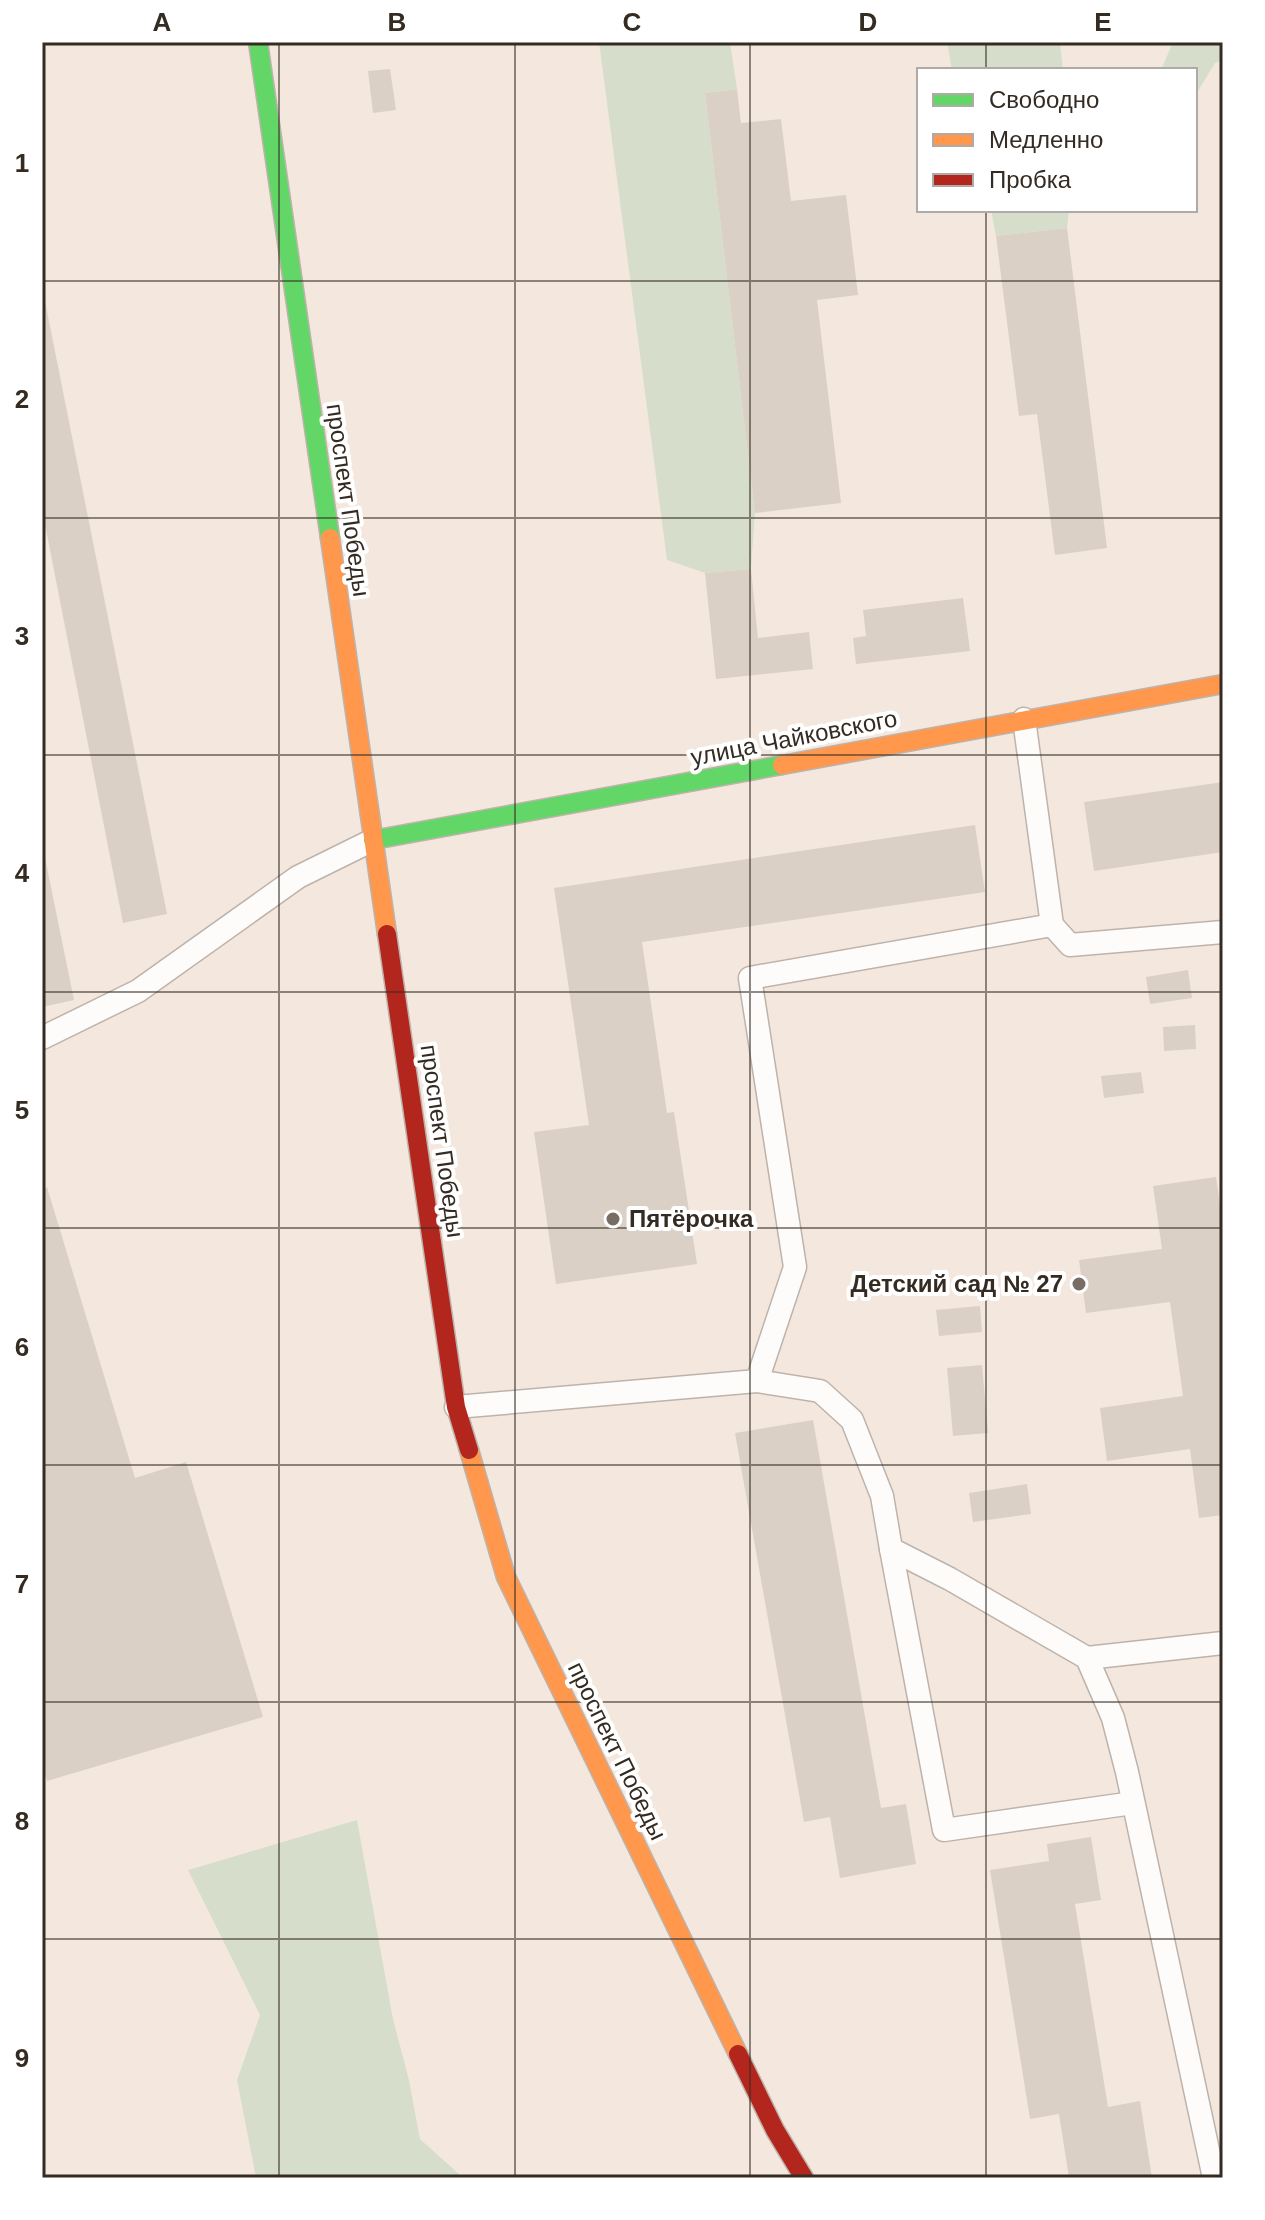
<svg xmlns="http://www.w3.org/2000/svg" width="1265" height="2220" font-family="Helvetica,sans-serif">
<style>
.green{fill:#d6decb}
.building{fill:#dad0c6}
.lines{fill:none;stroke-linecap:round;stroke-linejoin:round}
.lane-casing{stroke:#beb3ab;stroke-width:25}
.fast-casing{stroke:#beb3ab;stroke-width:21}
.slow-casing{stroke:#beb3ab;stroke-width:21}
.jam-casing{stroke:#beb3ab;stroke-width:21}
.lane{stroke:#fdfcfa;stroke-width:22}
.fast{stroke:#63d668;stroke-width:18}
.slow{stroke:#ff974d;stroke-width:18}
.jam{stroke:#b3261e;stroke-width:18}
.grid{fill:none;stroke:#342b22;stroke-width:2;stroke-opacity:0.55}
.poi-dot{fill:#776d64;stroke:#fff;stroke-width:3}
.labels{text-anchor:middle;stroke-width:8;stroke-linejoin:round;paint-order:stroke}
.street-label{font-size:24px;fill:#342b22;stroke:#fff}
.poi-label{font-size:24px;font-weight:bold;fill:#342b22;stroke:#fff;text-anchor:start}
.neatline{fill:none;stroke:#342b22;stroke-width:3}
.grid-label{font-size:26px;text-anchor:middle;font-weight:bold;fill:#342b22}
</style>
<rect width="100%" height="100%" fill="#f4e8de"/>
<g class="green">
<polygon points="599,42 730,42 737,89 705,93 755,513 751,569 705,573 667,560"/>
<polygon points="947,42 1060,42 1063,70 952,70"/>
<polygon points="1173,42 1223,42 1223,60 1215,63 1195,96 1195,70 1161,70"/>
<polygon points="991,210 1069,210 1067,228 996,236"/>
<polygon points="357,1820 393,2019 409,2080 420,2139 460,2175 529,2175 531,2178 256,2178 237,2080 260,2015 188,1870"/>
</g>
<g class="building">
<polygon points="390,69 396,110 373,113 368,71"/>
<polygon points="737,89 741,123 781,119 791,201 846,195 858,295 817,300 841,503 755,513 705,93"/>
<polygon points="1067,228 1107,548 1055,555 1037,414 1019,416 996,236"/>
<polygon points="42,286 167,914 123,923 42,509"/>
<polygon points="751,569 758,638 809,632 813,669 716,679 705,573"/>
<polygon points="963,598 970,651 856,664 853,638 866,636 863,610"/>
<polygon points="1223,782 1223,852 1094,871 1084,802"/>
<polygon points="975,825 985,892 642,942 667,1113 674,1112 697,1264 556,1284 534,1132 589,1125 554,888"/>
<polygon points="42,843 74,1000 42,1007"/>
<polygon points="1188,970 1192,998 1150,1004 1146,977"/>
<polygon points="1195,1025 1196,1049 1164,1051 1163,1027"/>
<polygon points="1141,1072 1144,1093 1104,1098 1101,1076"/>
<polygon points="1216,1177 1223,1227 1223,1515 1199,1518 1190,1449 1107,1461 1100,1408 1183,1396 1170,1302 1086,1313 1079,1260 1162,1249 1153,1186"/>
<polygon points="47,1187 135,1478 186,1462 263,1717 47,1781 42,1765 42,1652 45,1652 42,1643 42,1189"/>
<polygon points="980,1306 982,1332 939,1336 936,1310"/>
<polygon points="982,1365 988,1433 953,1436 947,1368"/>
<polygon points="813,1420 881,1808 906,1804 916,1864 840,1878 830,1817 804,1822 735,1433"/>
<polygon points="1027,1484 1031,1514 973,1522 969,1493"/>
<polygon points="1091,1837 1101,1900 1075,1904 1108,2107 1140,2101 1152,2178 1069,2178 1059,2114 1030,2119 990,1870 1049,1861 1047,1844"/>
</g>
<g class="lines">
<g class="lane-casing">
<g id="lane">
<polyline points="1024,719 1052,925"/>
<polyline points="42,1038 138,991 298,877 373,840"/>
<polyline points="757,1381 795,1267 750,978 1052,925 1070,945 1223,932"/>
<polyline points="456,1407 757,1381 820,1391 852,1420 882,1496 891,1549 950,1579 1087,1658 1113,1718 1127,1772 1214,2178"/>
<polyline points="891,1549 944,1830 1133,1803"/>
<polyline points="1087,1658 1223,1643"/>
</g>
</g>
<g class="fast-casing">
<g id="fast">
<polyline points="258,42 330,538"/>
<polyline points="373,840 782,765"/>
</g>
</g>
<g class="slow-casing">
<g id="slow">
<polyline points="330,538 387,934"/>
<polyline points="782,765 1223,684"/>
<polyline points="469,1450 506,1577 738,2054"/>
</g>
</g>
<g class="jam-casing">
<g id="jam">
<polyline points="387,934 456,1407 469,1450"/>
<polyline points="738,2054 775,2130 804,2178"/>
</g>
</g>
<use href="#lane" class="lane"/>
<use href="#fast" class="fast"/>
<use href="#slow" class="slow"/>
<use href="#jam" class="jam"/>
</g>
<path class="grid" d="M279,42V2178M515,42V2178M750,42V2178M986,42V70M986,210V2178M42,281H1223M42,518H1223M42,755H1223M42,992H1223M42,1228H1223M42,1465H1223M42,1702H1223M42,1939H1223"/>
<g class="poi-dot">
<circle cx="613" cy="1219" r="8"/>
<circle cx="1079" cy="1284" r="8"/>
</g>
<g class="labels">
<g class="street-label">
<text transform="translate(348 500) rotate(82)" y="8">проспект Победы</text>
<text transform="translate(794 738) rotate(-11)" y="8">улица Чайковского</text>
<text transform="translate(442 1141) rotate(82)" y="8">проспект Победы</text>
<text transform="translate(617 1751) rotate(64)" y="8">проспект Победы</text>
</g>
<g class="poi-label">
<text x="629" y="1227">Пятёрочка</text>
<text x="1063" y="1292" text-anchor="end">Детский сад № 27</text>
</g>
</g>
<rect width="1265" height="2220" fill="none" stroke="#ffffff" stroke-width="88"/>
<rect x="917" y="68" width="280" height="144" fill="#ffffff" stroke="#aeaaa7" stroke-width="2"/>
<rect x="933" y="94" width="40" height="12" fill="#63d668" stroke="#aeaaa7" stroke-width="2"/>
<text x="989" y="108" font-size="24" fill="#342b22">Свободно</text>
<rect x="933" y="134" width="40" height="12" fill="#ff974d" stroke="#aeaaa7" stroke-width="2"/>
<text x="989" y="148" font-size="24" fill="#342b22">Медленно</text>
<rect x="933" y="174" width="40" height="12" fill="#b3261e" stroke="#aeaaa7" stroke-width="2"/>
<text x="989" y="188" font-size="24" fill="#342b22">Пробка</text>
<rect x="44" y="44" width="1177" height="2132" class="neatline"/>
<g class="grid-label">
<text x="162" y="31">A</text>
<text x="397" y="31">B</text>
<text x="632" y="31">C</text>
<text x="868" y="31">D</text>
<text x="1103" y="31">E</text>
<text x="22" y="172">1</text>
<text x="22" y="408">2</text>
<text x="22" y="645">3</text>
<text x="22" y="882">4</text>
<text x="22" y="1119">5</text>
<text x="22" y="1356">6</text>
<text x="22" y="1593">7</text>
<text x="22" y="1830">8</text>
<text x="22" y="2067">9</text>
</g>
</svg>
